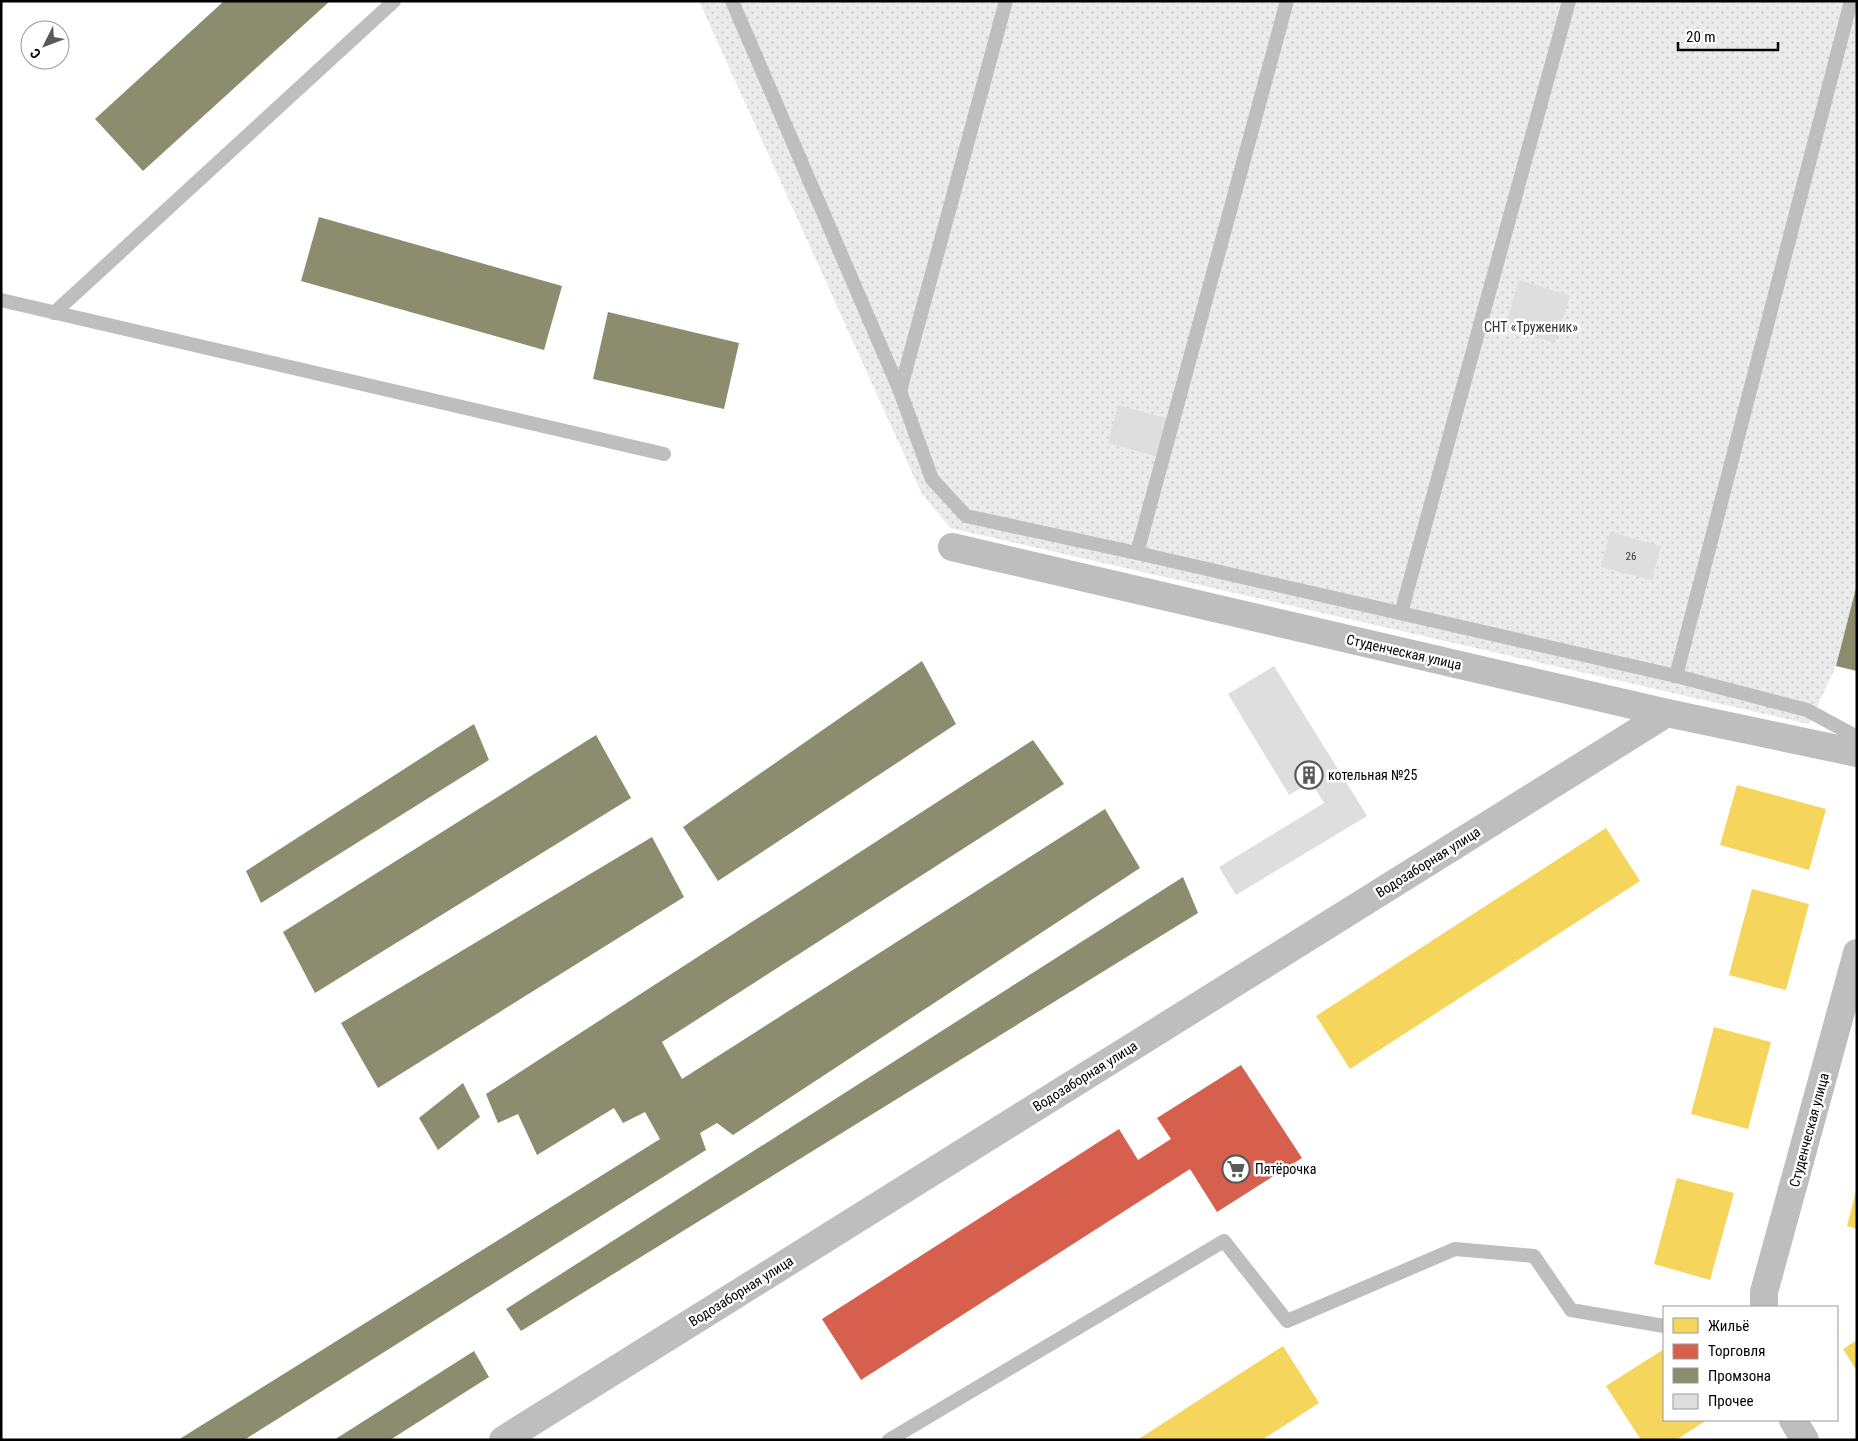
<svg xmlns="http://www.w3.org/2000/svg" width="1858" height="1441" font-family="'Roboto Condensed',sans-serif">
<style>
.park{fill:url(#park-dots)}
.homes{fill:#f6d55c}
.shops{fill:#d6604d}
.industry{fill:#8c8c6e}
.building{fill:#dedede}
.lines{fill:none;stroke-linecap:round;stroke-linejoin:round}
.lane{stroke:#bebebe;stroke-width:14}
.street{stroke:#bebebe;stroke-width:28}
.labels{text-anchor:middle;stroke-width:5;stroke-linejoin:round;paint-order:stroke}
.number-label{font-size:11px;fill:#383838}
.park-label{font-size:14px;fill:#313131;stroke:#fff}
.street-label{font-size:14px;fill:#000;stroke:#fff}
.poi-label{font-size:14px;fill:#000;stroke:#fff;text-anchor:start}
</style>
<defs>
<pattern id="park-dots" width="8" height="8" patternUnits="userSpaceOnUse" patternTransform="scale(1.25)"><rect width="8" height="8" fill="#ebebeb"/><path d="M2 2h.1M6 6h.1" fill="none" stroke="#c8c8c8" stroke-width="1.8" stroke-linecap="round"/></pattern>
</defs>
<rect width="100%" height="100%" fill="#fff"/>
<polygon class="park" points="699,1 1857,1 1857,585 1836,666 1809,724 950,528 921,492"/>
<g class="homes">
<polygon points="1737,785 1826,809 1809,870 1720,845"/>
<polygon points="1606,828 1640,881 1350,1069 1316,1016"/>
<polygon points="1752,889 1809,904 1786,990 1729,975"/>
<polygon points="1714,1027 1771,1042 1748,1129 1691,1114"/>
<polygon points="1677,1178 1734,1193 1710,1280 1654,1264"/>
<polygon points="1856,1191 1857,1191 1857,1229 1847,1226"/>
<polygon points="1857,1340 1857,1371 1843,1349"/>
<polygon points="1283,1346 1319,1403 1262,1440 1137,1440"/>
<polygon points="1664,1349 1664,1420 1707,1420 1676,1440 1641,1440 1606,1386"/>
</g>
<polygon class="shops" points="1241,1065 1302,1158 1217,1212 1190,1169 861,1380 822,1319 1119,1129 1138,1160 1171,1139 1157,1118"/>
<g class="industry">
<polygon points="224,1 330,1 143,171 95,119"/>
<polygon points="319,217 562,286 544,350 301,281"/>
<polygon points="608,312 739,343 724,409 593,379"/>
<polygon points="1856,588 1857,588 1857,671 1836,666"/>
<polygon points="922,661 956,724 718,881 683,827"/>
<polygon points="474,724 489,760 261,903 246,871"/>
<polygon points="596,735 631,798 315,993 283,932"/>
<polygon points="1033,740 1064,784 662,1042 682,1079 1105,809 1140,868 733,1135 717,1123 700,1133 706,1150 244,1440 178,1440 660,1139 645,1112 623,1123 614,1108 537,1155 518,1114 498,1123 486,1094"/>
<polygon points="652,837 684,897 378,1088 341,1023"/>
<polygon points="1183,877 1198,913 521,1331 506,1309"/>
<polygon points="463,1083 480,1117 438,1150 419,1118"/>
<polygon points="474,1351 489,1377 390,1440 334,1440"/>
</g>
<g class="building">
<polygon points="1519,280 1570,296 1555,343 1505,327"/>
<polygon points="1118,405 1168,419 1158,457 1108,443"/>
<polygon points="1610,532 1661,546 1652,580 1601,567"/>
<polygon points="1274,666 1367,816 1236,895 1219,867 1324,803 1311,782 1289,795 1228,694"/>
</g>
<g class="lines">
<g class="lane">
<polyline points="732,1 900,391 932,479 966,516 1137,553 1676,676 1807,710 1857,737"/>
<polyline points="1,300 664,454"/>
<polyline points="54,313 394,1"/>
<polyline points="900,391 1006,1"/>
<polyline points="1137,553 1287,1"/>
<polyline points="1401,613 1569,1"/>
<polyline points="1676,676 1851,1"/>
<polyline points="889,1440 1224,1241 1287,1321 1455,1249 1534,1256 1571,1310 1664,1326"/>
</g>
<g class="street">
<polyline points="952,547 1667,713 1857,753"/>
<polyline points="1764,1307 1764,1292 1857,953"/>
<polyline points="1793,1420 1805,1440"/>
<polyline points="503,1440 1667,713"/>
</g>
</g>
<defs>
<g id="building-ring" transform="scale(1.4375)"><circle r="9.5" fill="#fff" stroke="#595959" stroke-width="1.5"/><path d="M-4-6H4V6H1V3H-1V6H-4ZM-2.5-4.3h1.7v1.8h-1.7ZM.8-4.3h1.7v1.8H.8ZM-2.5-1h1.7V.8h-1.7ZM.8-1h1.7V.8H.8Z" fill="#595959"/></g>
<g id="supermarket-ring" transform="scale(1.4375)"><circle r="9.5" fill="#fff" stroke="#595959" stroke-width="1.5"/><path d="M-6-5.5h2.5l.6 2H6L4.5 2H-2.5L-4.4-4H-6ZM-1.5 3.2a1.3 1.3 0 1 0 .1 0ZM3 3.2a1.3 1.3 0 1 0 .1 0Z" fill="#595959"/></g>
</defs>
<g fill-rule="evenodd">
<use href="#building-ring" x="1309" y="775"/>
<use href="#supermarket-ring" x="1236" y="1169"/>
</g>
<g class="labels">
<g class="number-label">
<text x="1631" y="560">26</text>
</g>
<g class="park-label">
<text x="1531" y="332">СНТ «Труженик»</text>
</g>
<g class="street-label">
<text transform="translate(1404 652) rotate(13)" y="5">Студенческая улица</text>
<text transform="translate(1428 862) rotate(-32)" y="5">Водозаборная улица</text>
<text transform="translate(1085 1076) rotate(-32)" y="5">Водозаборная улица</text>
<text transform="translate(1809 1130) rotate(-75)" y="5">Студенческая улица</text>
<text transform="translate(741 1291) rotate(-32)" y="5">Водозаборная улица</text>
</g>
<g class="poi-label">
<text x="1328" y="780">котельная №25</text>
<text x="1255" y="1174">Пятёрочка</text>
</g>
</g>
<rect width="1858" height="1441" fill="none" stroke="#000000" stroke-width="5"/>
<rect x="1663" y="1306" width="175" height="115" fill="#ffffff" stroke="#999999"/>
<rect x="1673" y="1318" width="25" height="15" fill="#f6d55c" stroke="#999999"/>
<text x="1708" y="1331" font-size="15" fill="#000000">Жильё</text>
<rect x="1673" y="1344" width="25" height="15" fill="#d6604d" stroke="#999999"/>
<text x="1708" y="1356" font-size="15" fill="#000000">Торговля</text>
<rect x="1673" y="1368" width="25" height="15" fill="#8c8c6e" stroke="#999999"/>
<text x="1708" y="1381" font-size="15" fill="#000000">Промзона</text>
<rect x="1673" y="1394" width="25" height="15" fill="#dedede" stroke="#999999"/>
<text x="1708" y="1406" font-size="15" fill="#000000">Прочее</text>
<g transform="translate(45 45) rotate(228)"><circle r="24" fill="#ffffff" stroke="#999999"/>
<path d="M0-4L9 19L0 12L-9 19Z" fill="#595959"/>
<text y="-8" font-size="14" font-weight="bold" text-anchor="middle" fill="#000000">С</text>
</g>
<path d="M1678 42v8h100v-8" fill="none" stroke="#000000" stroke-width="2.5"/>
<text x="1686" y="42" font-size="15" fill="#000000" stroke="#ffffff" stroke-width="4" paint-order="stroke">20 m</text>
</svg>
